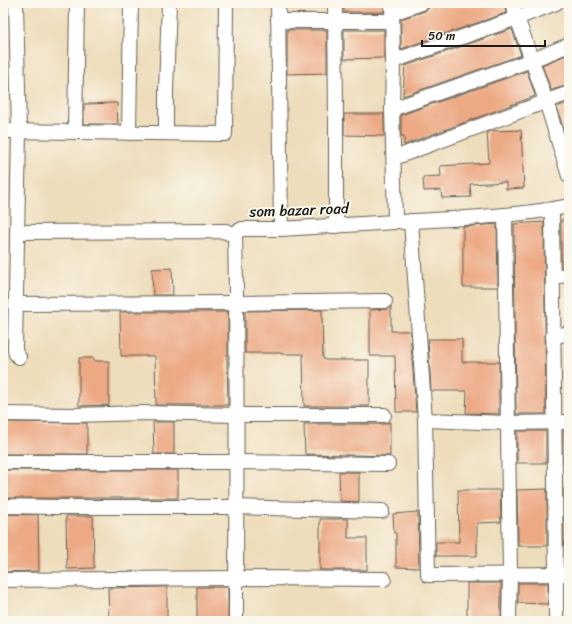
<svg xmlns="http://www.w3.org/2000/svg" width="572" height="624" font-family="Sriracha,sans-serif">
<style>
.building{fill:#eca984}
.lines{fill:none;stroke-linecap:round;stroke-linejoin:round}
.minor-casing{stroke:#666054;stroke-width:16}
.minor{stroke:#fff;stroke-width:14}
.labels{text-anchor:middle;stroke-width:4;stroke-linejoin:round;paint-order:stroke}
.street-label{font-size:15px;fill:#1c1c1c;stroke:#fbf7ec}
</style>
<rect width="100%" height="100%" fill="#fbf7ec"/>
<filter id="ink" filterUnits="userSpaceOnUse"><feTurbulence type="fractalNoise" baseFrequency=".025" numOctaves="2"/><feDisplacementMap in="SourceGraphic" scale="8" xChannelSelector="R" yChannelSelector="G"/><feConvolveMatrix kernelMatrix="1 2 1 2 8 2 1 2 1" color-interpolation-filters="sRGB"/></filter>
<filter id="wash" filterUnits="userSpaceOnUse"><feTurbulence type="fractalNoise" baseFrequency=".012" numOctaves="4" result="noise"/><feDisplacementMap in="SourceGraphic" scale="16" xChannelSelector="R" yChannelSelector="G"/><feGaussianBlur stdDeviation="0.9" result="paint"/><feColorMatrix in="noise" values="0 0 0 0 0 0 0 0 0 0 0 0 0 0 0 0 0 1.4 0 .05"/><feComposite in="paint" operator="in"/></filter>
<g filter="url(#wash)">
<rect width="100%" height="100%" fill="#edb"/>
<g id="blocks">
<g class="building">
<rect x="344" y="3" width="40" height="9"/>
<polygon points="430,3 504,3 506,13 401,49 401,19 425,11 429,8"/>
<polygon points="512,29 521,55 403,96 405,66"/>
<polygon points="287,30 327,30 327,73 287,74"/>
<polygon points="344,30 384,30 384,58 344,59"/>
<polygon points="569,54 569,85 551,90 542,65"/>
<polygon points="527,71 535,96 404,145 404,136 401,136 401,115"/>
<polygon points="569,102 569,147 557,107"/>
<polygon points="117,103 118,124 84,124 84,104"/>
<polygon points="344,114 384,114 384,136 344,135"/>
<polygon points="521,130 524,188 506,189 506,182 470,184 471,197 442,198 441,190 424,191 423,177 441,176 440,166 489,163 487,132 491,131"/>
<polygon points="569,218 569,266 561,267 561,220"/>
<polygon points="544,222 546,414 516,414 514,224"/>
<polygon points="497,224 498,287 463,287 463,227"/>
<polygon points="172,268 173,295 153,295 152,269"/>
<polygon points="391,306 391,331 410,331 416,412 396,412 395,356 370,356 370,310 386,309 389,308"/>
<polygon points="322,310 323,359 325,359 325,360 369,360 369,406 304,406 303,354 281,354 281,353 245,353 245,311"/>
<polygon points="120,312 228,312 228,354 227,354 228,405 156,405 155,356 121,356"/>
<polygon points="428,339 462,339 462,362 499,362 499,414 466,413 467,391 431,391"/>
<polygon points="79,358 94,358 94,361 109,361 109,405 79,406"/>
<polygon points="3,422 87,423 87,454 3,454"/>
<polygon points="153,422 174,422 174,454 154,454"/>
<polygon points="390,422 390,456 305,454 304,424 384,424"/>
<polygon points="569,430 569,463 563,463 563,431"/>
<rect x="517" y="431" width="29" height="32"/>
<rect x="3" y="470" width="175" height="28"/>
<polygon points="339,472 359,472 359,502 340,501"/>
<polygon points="547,489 547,546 518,546 517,490"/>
<rect x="564" y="489" width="5" height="56"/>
<polygon points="458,490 500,490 501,522 477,523 477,556 436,556 436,542 459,542"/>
<polygon points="418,512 419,568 396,567 396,533 394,533 393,514"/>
<polygon points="3,514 38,515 39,571 3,572"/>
<polygon points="66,516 93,516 94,568 67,569"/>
<polygon points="320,519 348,519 348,538 367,538 367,570 320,570"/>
<rect x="467" y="583" width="34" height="38"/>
<polygon points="518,583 548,583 548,604 518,603"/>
<polygon points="167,587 167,617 152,618 152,621 109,621 108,588"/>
<rect x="197" y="587" width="31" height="34"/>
</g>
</g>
</g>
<g filter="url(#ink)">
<use href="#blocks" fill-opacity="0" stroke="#666054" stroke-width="1"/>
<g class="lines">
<g class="minor-casing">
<g id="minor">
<polyline points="16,3 19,131 15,349 16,354 19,357"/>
<polyline points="278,3 281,229"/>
<polyline points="335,3 336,116 336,226"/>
<polyline points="512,3 546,101 569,176"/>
<polyline points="393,13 422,3"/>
<polyline points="278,21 392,21"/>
<polyline points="393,61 517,18 556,3"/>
<polyline points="392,109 532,60 569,45"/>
<polyline points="3,131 225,134 226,3"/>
<polyline points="75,132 77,3"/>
<polyline points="129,133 131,3"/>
<polyline points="166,133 166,91 169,3"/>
<polyline points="394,158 569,93"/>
<polyline points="552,210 556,574 556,621"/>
<polyline points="505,215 510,574 509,621"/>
<polyline points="411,221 425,420 428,575 569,574"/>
<path d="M402,222C458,218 514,217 569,206"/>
<polyline points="17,232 226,231 228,233 235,233"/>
<polyline points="553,278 569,274"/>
<polyline points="16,304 236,303 385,301"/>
<polyline points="553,337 569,333"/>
<polyline points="3,414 74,415 143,413 237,415 384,415"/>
<polyline points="425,420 508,423 569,422"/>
<polyline points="3,462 236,462 388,464"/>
<polyline points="3,506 56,507 235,507 382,511"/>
<polyline points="3,580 236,578 384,579"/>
<path d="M236,621C236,492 238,363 235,233L242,229H281L394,222L395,219L392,109L393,61L392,3"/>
</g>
</g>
<use href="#minor" class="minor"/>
</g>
</g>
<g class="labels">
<g class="street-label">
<text transform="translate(299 210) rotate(-2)" y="5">som bazar road</text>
</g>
</g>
<rect width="572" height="624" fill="none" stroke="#fbf7ec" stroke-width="16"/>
<path d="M422 40v6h123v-6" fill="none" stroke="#1c1c1c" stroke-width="2"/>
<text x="428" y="40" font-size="12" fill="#1c1c1c" stroke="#fbf7ec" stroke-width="3" paint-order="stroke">50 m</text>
</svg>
